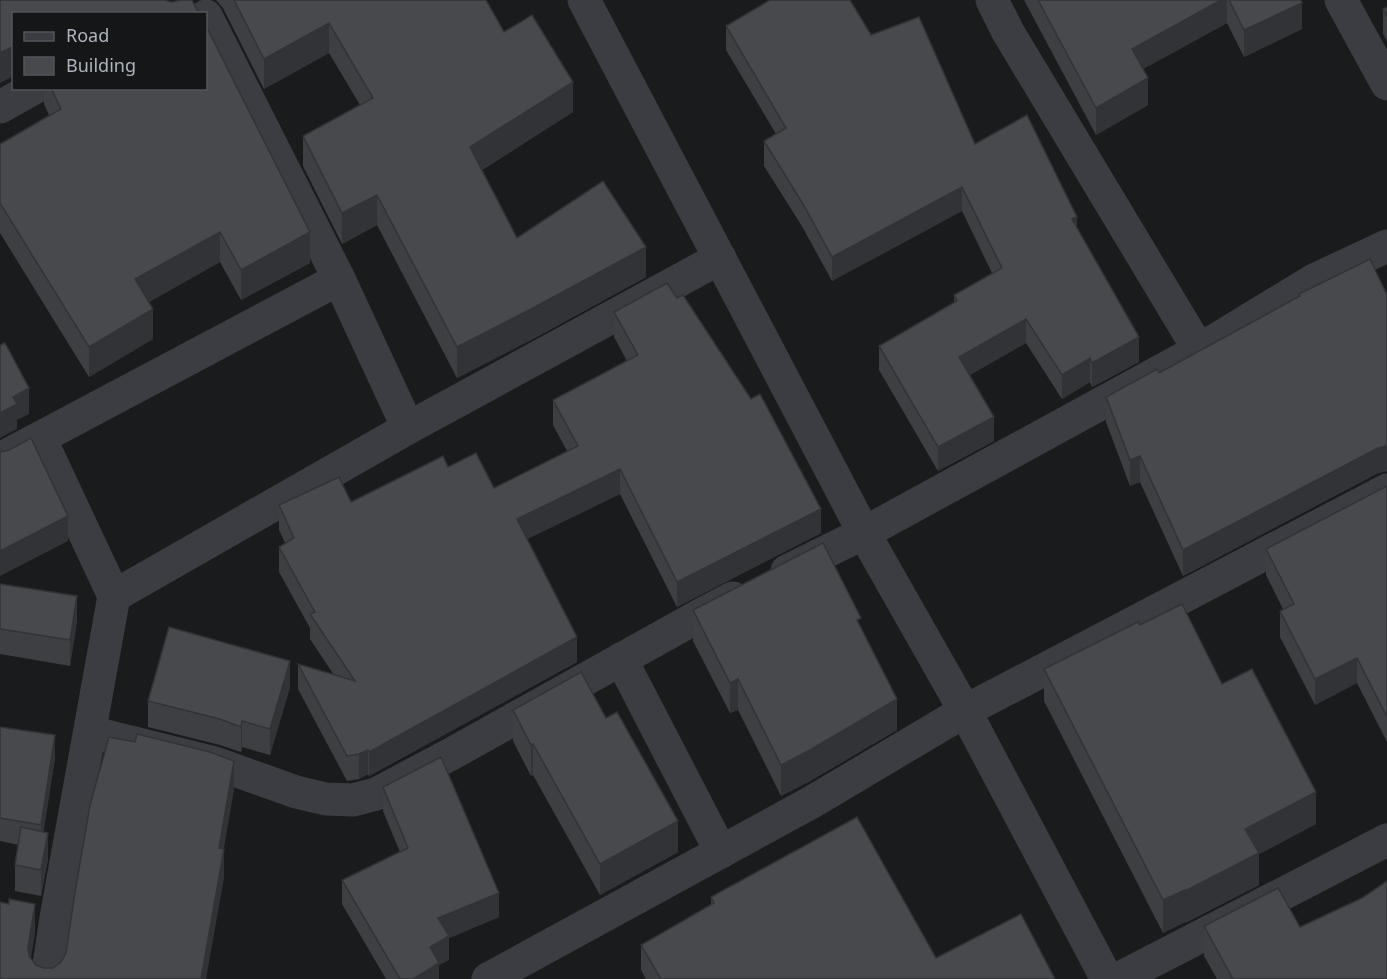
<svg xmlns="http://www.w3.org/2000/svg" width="1387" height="979" font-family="'Noto Sans',sans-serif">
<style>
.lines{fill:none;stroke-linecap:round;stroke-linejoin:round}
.street{stroke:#3c3d42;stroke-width:33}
.wall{fill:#3e3f42}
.shaded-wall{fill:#323336}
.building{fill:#48494d;stroke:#323336;stroke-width:1.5}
</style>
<rect width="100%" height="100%" fill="#1a1b1d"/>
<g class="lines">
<g class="street">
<polyline points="584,0 864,533 965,711 1107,979"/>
<polyline points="992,0 1008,32 1199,350"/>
<polyline points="1341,0 1387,84"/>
<polyline points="206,16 339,279 408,428"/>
<polyline points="0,107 34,88"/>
<polyline points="40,438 114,596 56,918 47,979"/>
<polyline points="0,459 339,279"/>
<polyline points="787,571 864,533 1199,350 1314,280 1387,246"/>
<polyline points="114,596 408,428 720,258"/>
<polyline points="621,659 721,852"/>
<polyline points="90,732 215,763 296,792 326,799 353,800 376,794 453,753 706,612 733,598"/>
<polyline points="488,979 812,802 965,711 1387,490"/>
<polyline points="1118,979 1387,840"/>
</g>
</g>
<g class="wall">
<polygon points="216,0 486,0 504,32 573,112 482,170 517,238 646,277 533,339 457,378 377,225 342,244 303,166 303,136 360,105 329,53 264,89 223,8"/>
<polygon points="1024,0 1301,0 1302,29 1244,57 1227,23 1143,69 1148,105 1096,135"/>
<polygon points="1387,7 1387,41 1383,34 1383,9"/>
<polygon points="726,26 871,35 975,144 1077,229 1139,362 1092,387 1090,382 1062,399 1026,343 970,375 994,441 938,471 879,370 879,346 954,303 954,295 992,273 962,211 832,281 803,228 764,166 764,141 776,134 726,50"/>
<polygon points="44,88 206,88 310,263 241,300 220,262 149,302 153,339 89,377 0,233 0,144 49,115 44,104"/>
<polygon points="1299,294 1387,295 1387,471 1378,473 1183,576 1140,482 1130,486 1106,422 1106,397 1159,373 1299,296"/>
<polygon points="614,312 821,533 677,607 620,494 527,539 577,662 369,776 368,774 359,779 347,781 298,689 298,664 334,675 310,639 310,628 279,572 279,547 285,543 279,530 279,505 351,502 448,467 494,488 567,451 553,425 553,400 627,361 614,337"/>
<polygon points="1387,486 1387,742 1357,683 1315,705 1280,637 1280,611 1283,609 1266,575 1266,549"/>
<polygon points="0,584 77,621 70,666 0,654"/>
<polygon points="693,610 861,627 897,730 810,781 781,796 738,710 730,713 693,641"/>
<polygon points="1140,625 1222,684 1316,824 1259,854 1259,885 1185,923 1185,922 1163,933 1044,701 1044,669"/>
<polygon points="290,687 270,755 242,747 241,752 220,745 148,727 148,701"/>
<polygon points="513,710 606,718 678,852 600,895 533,775 531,776 513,741"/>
<polygon points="0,727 55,758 43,832 48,859 41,896 15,891 15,865 19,845 0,841"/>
<polygon points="383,787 499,917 449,938 449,960 439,965 439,979 386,979 342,904 342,880 400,852 383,811"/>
<polygon points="711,897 936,958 1055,979 646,979 641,970 641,945 711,905"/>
<polygon points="1362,898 1387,979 1217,979 1204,956 1204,926 1300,927"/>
</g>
<g class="shaded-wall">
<polygon points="1221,0 1227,0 1227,23 1132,75 1132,49"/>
<polygon points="1302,3 1302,29 1244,57 1244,30"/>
<polygon points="329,23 329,53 264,89 264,59"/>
<polygon points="14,46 14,76 0,83 0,53"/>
<polygon points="1148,78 1148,105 1096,135 1096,108"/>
<polygon points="573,82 573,112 470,177 470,147"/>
<polygon points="962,187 962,211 832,281 832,257"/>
<polygon points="377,195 377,225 342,244 342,213"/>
<polygon points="1077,217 1077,241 1072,219"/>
<polygon points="220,232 220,262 135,309 135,279"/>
<polygon points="310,232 310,263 241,300 241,270"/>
<polygon points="646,247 646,277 533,339 457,378 457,347"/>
<polygon points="153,309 153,339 89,377 89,347"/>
<polygon points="1026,319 1026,343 959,381 959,357"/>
<polygon points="1139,337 1139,362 1092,387 1092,363"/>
<polygon points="1090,358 1090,382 1062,399 1062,375"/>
<polygon points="29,388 29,414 17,420 17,429 0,438 0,413 13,397"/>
<polygon points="994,417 994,441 938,471 938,447"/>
<polygon points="1387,446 1387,471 1378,473 1183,576 1183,550 1378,448"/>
<polygon points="1140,456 1140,482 1130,486 1130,460"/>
<polygon points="620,469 620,494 517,544 517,519"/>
<polygon points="821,509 821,533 677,607 677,582"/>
<polygon points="68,516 68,541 0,576 0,551"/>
<polygon points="77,596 77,621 70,666 70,640"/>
<polygon points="577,637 577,662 369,776 369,752"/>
<polygon points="1357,658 1357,683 1315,705 1315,679"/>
<polygon points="290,661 290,687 270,755 270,729"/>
<polygon points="738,679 738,710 730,713 730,683"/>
<polygon points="897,699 897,730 810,781 781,796 781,765"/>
<polygon points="242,721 242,747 241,752 241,727"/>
<polygon points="55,735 55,758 41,849 41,825"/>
<polygon points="533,744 533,775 531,776 531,745"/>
<polygon points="368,750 368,774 359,779 359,754"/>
<polygon points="234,761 234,790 219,877 219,848"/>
<polygon points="1316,792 1316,824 1259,854 1259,885 1185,923 1185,891 1245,829"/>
<polygon points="678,821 678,852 600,895 600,864"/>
<polygon points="48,833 48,859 41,896 41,870"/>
<polygon points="224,849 224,878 206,979 201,979"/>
<polygon points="1185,890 1185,922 1163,933 1163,900"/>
<polygon points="499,893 499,917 449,938 449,960 439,965 439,979 413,979 430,947 438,918"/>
<polygon points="35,904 35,933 28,976 28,947"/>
</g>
<g class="building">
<polygon points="0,0 164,0 172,2 182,0 192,0 199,14 14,14 14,46 0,53"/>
<polygon points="234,0 486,0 504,32 532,15 573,82 470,147 517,238 603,181 646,247 533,308 457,347 377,195 342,213 303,136 373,98 329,23 264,59"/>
<polygon points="770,0 850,0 871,35 919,17 975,144 1027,115 1077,217 1072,219 1139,337 1092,363 1090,358 1062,375 1026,319 959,357 994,417 938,447 879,346 957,301 954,295 1002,268 962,187 832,257 803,204 764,141 786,128 726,26"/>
<polygon points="1038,0 1221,0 1132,49 1148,78 1096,108"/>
<polygon points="1229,0 1301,0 1302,3 1244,30"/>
<polygon points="1387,7 1387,16 1383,9"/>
<polygon points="206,26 310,232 241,270 220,232 135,279 153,309 89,347 0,203 0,144 61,109 51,88 206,88"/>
<polygon points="1370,259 1387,295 1387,446 1378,448 1183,550 1140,456 1130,460 1106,397 1157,369 1159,373 1300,296 1299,294"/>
<polygon points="667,283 677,298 683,295 751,399 760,394 821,509 677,582 620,469 517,519 577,637 369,752 368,750 359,754 347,756 298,664 355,681 310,614 315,612 279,547 294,538 279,505 339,477 351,502 443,456 448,467 476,453 494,488 578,446 553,400 638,355 614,312"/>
<polygon points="5,343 29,388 13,397 17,404 0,413 0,345"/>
<polygon points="31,438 68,516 0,551 0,452 9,450"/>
<polygon points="1387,486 1387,717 1357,658 1315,679 1280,611 1294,604 1266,549"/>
<polygon points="823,543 861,618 857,620 897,699 810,750 781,765 738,679 730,683 693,610"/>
<polygon points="0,584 77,596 70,640 0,629"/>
<polygon points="1182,604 1222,684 1252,669 1316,792 1245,829 1259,853 1185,891 1185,890 1163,900 1044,669 1138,622 1140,625"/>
<polygon points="169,627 290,661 270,729 242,721 241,727 220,719 148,701"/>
<polygon points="581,672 606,718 617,712 678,821 600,864 533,744 531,745 513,710"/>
<polygon points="0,727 55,735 41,825 0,818"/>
<polygon points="137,734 210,752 234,761 219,848 224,849 201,979 0,979 0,902 9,904 9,899 35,904 28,947 29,956 36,965 44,968 53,968 61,962 66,953 75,892 90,805 109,737 135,742"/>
<polygon points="441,757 499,893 438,918 449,936 430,947 439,963 413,979 400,979 342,880 408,848 383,787"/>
<polygon points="857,817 936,958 1021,914 1055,979 661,979 641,945 714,903 711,897"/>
<polygon points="21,827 48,833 41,870 15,865"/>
<polygon points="1387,881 1387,979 1233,979 1204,926 1278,888 1300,927 1362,898"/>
</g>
<rect x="12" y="12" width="195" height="78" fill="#151618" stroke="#52555a" stroke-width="1.5"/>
<rect x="24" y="32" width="30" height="9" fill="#3c3d42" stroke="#52555a" stroke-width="1.5"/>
<text x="66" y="42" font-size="18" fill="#aeb3bc">Road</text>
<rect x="24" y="57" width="30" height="18" fill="#48494d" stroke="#52555a" stroke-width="1.5"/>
<text x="66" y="72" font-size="18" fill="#aeb3bc">Building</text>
</svg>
